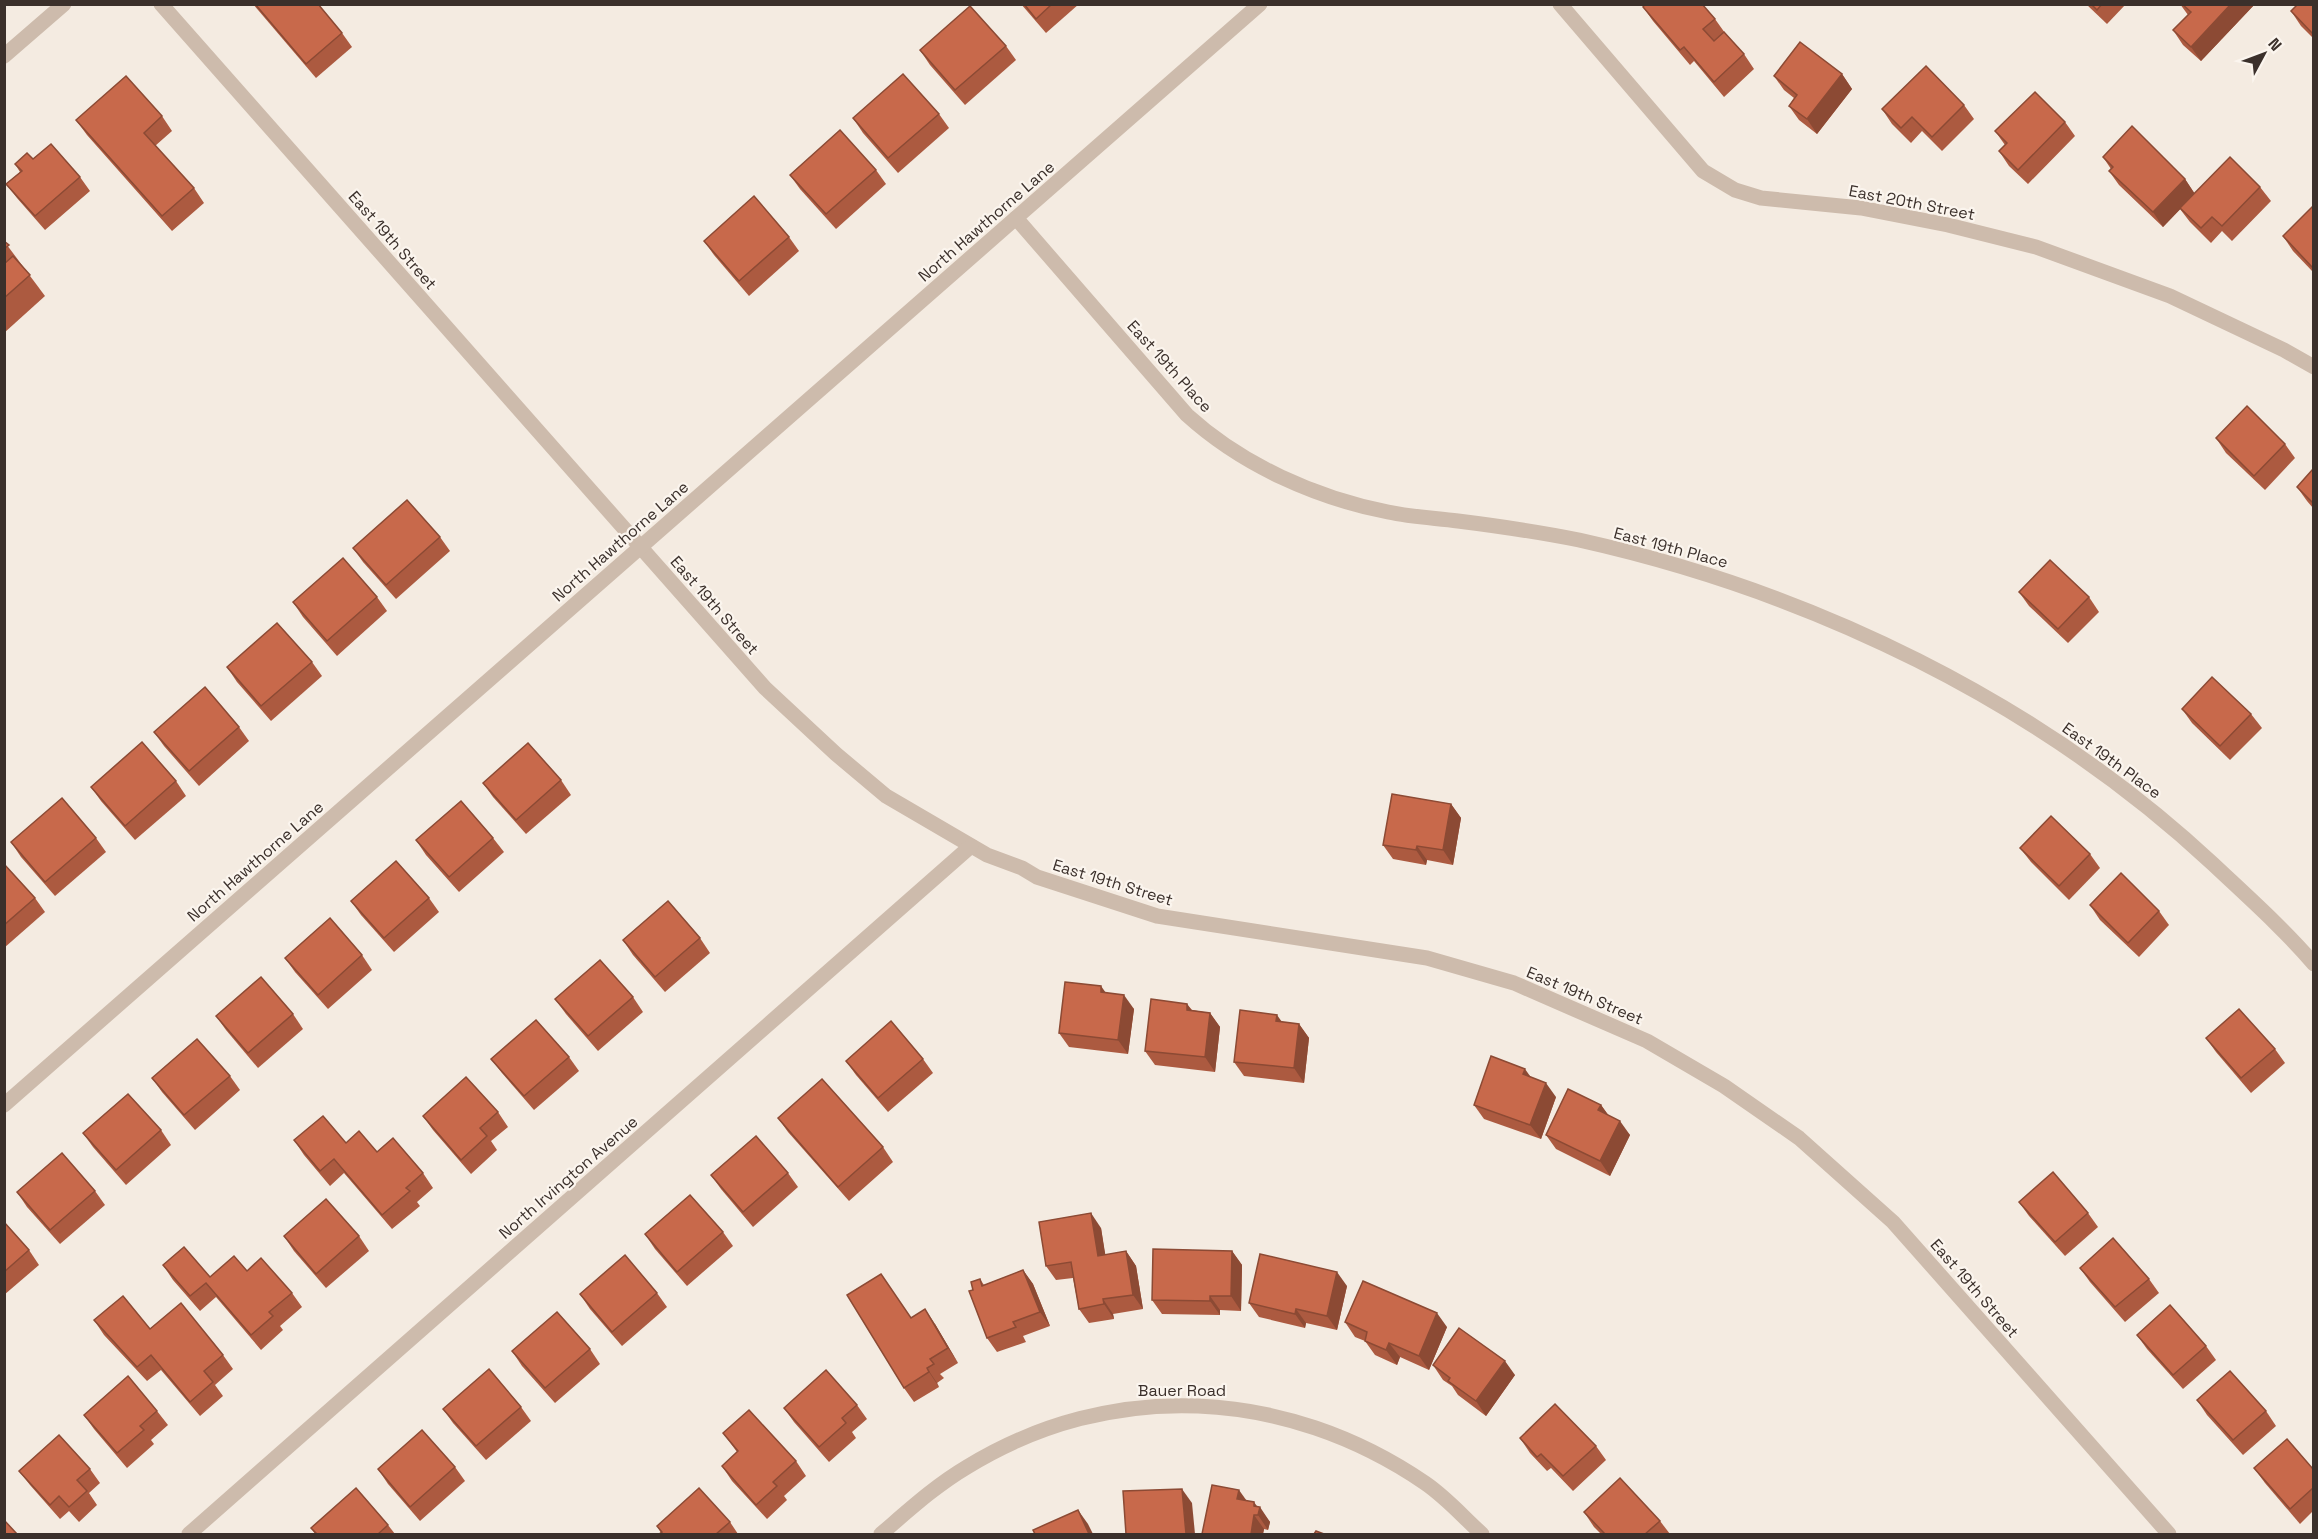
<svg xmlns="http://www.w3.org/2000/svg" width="2318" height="1539" font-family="'Space Grotesk',sans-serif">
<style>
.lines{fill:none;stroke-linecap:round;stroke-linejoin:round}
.minor{stroke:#cdbbac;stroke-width:15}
.wall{fill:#ac5a40}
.shaded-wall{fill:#8c4a34}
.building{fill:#c8694b;stroke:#8c4a34;stroke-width:1.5}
.labels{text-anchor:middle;stroke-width:4.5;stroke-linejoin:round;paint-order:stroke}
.street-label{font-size:16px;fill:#3b302b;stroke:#fbf5ee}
</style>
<rect width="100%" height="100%" fill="#f4ebe1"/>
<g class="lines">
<g class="minor">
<polyline points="161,4 765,688 836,754 886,796 987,855 1022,868 1037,877 1157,916 1427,958 1514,983 1647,1041 1724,1086 1799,1138 1893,1222 2169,1534"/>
<polyline points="1560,4 1703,171 1735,190 1761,198 1861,208 1948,225 2036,247 2170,296 2284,350 2314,367"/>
<polyline points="4,56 64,4"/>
<path d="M1016,218L1187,415C1242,465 1316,498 1388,512C1411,517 1434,518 1458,521C1498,526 1539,532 1579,540C1812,592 2038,701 2213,864C2248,897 2283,928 2314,964"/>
<polyline points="4,1105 1260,4"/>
<polyline points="189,1534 971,846"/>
<path d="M881,1534C909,1510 935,1486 967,1467C1112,1378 1286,1388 1425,1483C1447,1498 1463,1517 1482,1534"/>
</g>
</g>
<g class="wall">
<polygon points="253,4 318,4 342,33 352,47 316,78"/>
<polygon points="1021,4 1079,4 1046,33"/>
<polygon points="2086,4 2126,4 2107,24"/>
<polygon points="2180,4 2255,4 2201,61 2183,45 2173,30 2188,15"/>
<polygon points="2313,4 2313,38 2301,26 2291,11"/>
<polygon points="1643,7 1715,19 1725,33 1744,54 1754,69 1724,97 1694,61 1690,65 1653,21"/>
<polygon points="1006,46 1016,60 965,105 930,65 920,50"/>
<polygon points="1842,74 1852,89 1817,134 1799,120 1789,106 1794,98 1784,90 1774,76"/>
<polygon points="1964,105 1974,119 1942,151 1922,131 1911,143 1892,124 1882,109"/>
<polygon points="939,114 949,128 898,173 863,133 853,118"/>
<polygon points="162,116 172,131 155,146 194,188 204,203 172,231 87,135 76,120"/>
<polygon points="2065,122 2075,136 2028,184 2009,166 1999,151 2005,145 1995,131"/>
<polygon points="2103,157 2185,179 2194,193 2260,187 2271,201 2232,241 2222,231 2211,243 2190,222 2180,209 2163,227 2119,185 2109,171 2111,169"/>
<polygon points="33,159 80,177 90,191 45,230 17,198 6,184 20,172 15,164"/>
<polygon points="876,170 886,184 836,229 800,189 790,175"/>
<polygon points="2313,206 2313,272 2293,251 2283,236"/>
<polygon points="789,237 799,251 749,296 714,255 704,241"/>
<polygon points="4,241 45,296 4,333"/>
<polygon points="2216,438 2285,444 2295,458 2265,490 2226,453"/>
<polygon points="2313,469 2313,508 2307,501 2297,487"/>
<polygon points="440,537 450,551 396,599 363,562 353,548"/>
<polygon points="2019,592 2089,597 2099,612 2068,643 2029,606"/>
<polygon points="377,597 387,611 337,656 303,617 293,602"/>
<polygon points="312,662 322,676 271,721 237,682 227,667"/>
<polygon points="2182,709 2251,714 2262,728 2230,760 2192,723"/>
<polygon points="239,727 249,741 199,786 164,746 154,732"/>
<polygon points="561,780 571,795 526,834 493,797 483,783"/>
<polygon points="176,781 186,796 135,840 101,801 91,787"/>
<polygon points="1451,804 1461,818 1453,865 1427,860 1426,865 1393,859 1383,845"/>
<polygon points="96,838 106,852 55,896 21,857 11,842"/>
<polygon points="493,838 504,852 459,892 426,855 416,840"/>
<polygon points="2020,848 2090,854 2100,868 2069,900 2031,862"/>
<polygon points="4,864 35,898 45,912 4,948"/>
<polygon points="429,898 439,912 394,952 361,915 351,901"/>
<polygon points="2090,905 2159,911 2169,925 2139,957 2100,920"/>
<polygon points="700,938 710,953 665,992 633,955 623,940"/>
<polygon points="362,955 372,970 328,1009 295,972 285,958"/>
<polygon points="1106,992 1134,1009 1128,1054 1069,1047 1059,1033"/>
<polygon points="633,997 643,1012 598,1051 566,1014 555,999"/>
<polygon points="1187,1004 1192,1010 1210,1013 1220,1027 1215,1072 1155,1065 1145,1051"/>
<polygon points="293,1014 303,1029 258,1068 226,1030 216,1016"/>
<polygon points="1299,1024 1309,1038 1304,1083 1244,1076 1234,1062"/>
<polygon points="2206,1038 2275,1049 2285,1063 2251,1093 2216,1052"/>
<polygon points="569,1057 579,1071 534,1110 502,1073 491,1059"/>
<polygon points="923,1059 933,1073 888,1112 856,1075 846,1061"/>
<polygon points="230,1076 240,1090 195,1130 162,1092 152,1078"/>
<polygon points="1556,1097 1541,1139 1484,1119 1474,1105"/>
<polygon points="1601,1105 1609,1116 1630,1135 1610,1176 1556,1149 1546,1135"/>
<polygon points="498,1112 508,1127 491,1141 497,1150 471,1174 433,1130 423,1116"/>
<polygon points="778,1118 883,1147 893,1162 849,1201 788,1132"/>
<polygon points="161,1130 171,1145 126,1185 93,1147 83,1133"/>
<polygon points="294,1140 346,1143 377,1152 423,1173 433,1188 417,1202 420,1206 392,1229 344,1173 330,1186 304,1155"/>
<polygon points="788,1173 798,1187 753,1227 721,1189 711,1175"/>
<polygon points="95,1191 105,1205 60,1244 27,1207 17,1192"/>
<polygon points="2019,1202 2088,1213 2098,1227 2065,1256 2029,1216"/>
<polygon points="4,1222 29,1250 39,1265 4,1295"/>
<polygon points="1101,1228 1105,1255 1126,1251 1136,1266 1143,1309 1113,1314 1114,1319 1089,1323 1079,1309 1073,1278 1056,1280 1046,1266"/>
<polygon points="723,1232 733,1246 687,1286 655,1249 645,1234"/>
<polygon points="284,1236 359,1236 369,1251 326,1288 294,1251"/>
<polygon points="1232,1251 1242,1265 1241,1311 1220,1310 1220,1315 1162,1314 1152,1300"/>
<polygon points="163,1265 210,1277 247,1271 292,1293 302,1307 280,1326 283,1330 261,1350 216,1297 200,1311 173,1280"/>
<polygon points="2080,1268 2149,1279 2159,1293 2125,1322 2090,1282"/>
<polygon points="1023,1270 1033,1284 1050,1326 1023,1336 1026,1342 997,1352 987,1338 973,1290 980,1279 984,1285"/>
<polygon points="1347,1286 1337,1330 1306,1323 1305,1328 1259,1317 1249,1303"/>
<polygon points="657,1293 667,1307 622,1346 590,1309 580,1294"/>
<polygon points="94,1320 150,1329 223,1355 233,1369 215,1385 223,1396 200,1416 161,1370 147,1381 104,1335"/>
<polygon points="1345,1322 1447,1327 1429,1370 1400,1357 1397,1365 1375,1355 1365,1341 1355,1337"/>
<polygon points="935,1324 958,1363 940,1374 944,1378 937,1383 939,1387 914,1402 904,1388"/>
<polygon points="2137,1335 2206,1346 2216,1360 2183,1389 2147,1349"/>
<polygon points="590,1349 600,1364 555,1403 522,1366 512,1351"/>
<polygon points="1433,1365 1515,1375 1486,1416 1458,1395 1452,1386 1443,1380"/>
<polygon points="2197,1400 2266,1411 2276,1426 2243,1455 2207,1415"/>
<polygon points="857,1405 867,1419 852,1432 856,1438 829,1462 794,1422 784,1408"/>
<polygon points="521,1407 531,1421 486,1460 453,1423 443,1409"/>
<polygon points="157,1411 168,1425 151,1440 154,1444 127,1468 94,1429 84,1415"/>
<polygon points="723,1433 796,1461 806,1476 784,1496 787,1500 767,1519 732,1481 722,1466 737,1452"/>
<polygon points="1520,1438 1596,1446 1606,1460 1573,1491 1551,1468 1547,1471 1530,1453"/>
<polygon points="455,1467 465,1481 420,1521 388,1484 378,1469"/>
<polygon points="2254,1468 2313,1469 2313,1511 2300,1524 2265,1483"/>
<polygon points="90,1469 100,1483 89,1493 97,1505 79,1522 69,1511 60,1519 30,1485 19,1471"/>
<polygon points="1246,1500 1258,1507 1270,1522 1268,1530 1264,1529 1263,1534"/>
<polygon points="1584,1512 1660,1521 1670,1534 1601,1534 1594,1527"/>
<polygon points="730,1522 738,1534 659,1534 661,1533 657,1526"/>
<polygon points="388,1525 395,1534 315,1534 311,1528"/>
</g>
<g class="shaded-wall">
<polygon points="2231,4 2255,4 2201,61 2191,47"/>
<polygon points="1842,74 1852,89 1817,134 1807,119"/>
<polygon points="2185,179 2195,194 2163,227 2153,212"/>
<polygon points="1451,804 1461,818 1453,865 1443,850"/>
<polygon points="1417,846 1427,860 1426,865 1416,850"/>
<polygon points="1101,986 1111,1000 1101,992"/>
<polygon points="1124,995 1134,1009 1128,1054 1118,1040"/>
<polygon points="1187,1004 1197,1018 1187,1010"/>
<polygon points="1210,1013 1220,1027 1215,1072 1205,1057"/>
<polygon points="1277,1015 1287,1029 1276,1021"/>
<polygon points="1299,1024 1309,1038 1304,1083 1294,1068"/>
<polygon points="1525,1069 1535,1083 1523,1074"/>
<polygon points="1546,1083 1556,1097 1541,1139 1530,1125"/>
<polygon points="1601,1105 1611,1119 1598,1110"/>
<polygon points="1620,1121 1630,1135 1610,1176 1600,1161"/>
<polygon points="1091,1213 1101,1228 1108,1271 1098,1256"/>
<polygon points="1126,1251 1136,1266 1143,1309 1133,1295"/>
<polygon points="1232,1251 1242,1265 1241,1311 1231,1296"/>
<polygon points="1023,1270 1033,1284 1050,1326 1040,1312"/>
<polygon points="1337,1272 1347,1286 1337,1330 1327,1316"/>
<polygon points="1210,1296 1220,1310 1220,1315 1210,1301"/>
<polygon points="1103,1299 1113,1314 1114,1319 1104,1304"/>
<polygon points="925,1309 935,1324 958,1363 948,1348"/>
<polygon points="1296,1309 1306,1323 1305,1328 1295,1314"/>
<polygon points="1437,1313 1447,1327 1429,1370 1419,1356"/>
<polygon points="1389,1343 1400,1357 1397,1365 1386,1350"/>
<polygon points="1505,1361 1515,1375 1486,1416 1476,1401"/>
<polygon points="927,1368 937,1383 939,1387 929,1372"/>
<polygon points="1182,1489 1192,1503 1195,1534 1186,1534"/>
<polygon points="1239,1490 1249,1504 1237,1499"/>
<polygon points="1254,1502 1259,1509 1260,1507 1270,1522 1268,1530 1258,1515 1254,1506"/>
<polygon points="1078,1510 1088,1524 1093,1534 1089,1534"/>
<polygon points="1254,1515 1264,1529 1263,1534 1251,1534"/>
</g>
<g class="building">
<polygon points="255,4 318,4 342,33 306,64"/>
<polygon points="1024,4 1052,4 1036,19"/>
<polygon points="1645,4 1702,4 1715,19 1703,29 1714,41 1724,32 1744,54 1714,82 1684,47 1680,50 1643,7"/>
<polygon points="2091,4 2102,4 2097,10"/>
<polygon points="2182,4 2231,4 2191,47 2173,30 2191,12"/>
<polygon points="2298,4 2313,4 2313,34 2291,11"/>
<polygon points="970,6 1006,46 955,90 920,50"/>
<polygon points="1800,42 1842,74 1807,119 1789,106 1797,95 1774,76"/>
<polygon points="1926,66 1964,105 1932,137 1912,117 1901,128 1882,109"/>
<polygon points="903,74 939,114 888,158 853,118"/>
<polygon points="126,76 162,116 144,133 194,188 162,216 76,120"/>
<polygon points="2035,92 2065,122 2018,170 1999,151 2007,143 1995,131"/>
<polygon points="2132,126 2185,179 2153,212 2109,171 2113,167 2103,157"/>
<polygon points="840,130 876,170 826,214 790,175"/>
<polygon points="51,144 80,177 35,216 6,184 22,171 15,164 27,153 33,159"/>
<polygon points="2230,157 2260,187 2222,226 2212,217 2201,228 2180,208"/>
<polygon points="754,196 789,237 739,281 704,241"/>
<polygon points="2313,206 2313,268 2283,236"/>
<polygon points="4,241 9,245 4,249"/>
<polygon points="13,256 30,275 4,298 4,264"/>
<polygon points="2247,406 2285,444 2254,476 2216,438"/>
<polygon points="2313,469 2313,503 2297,487"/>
<polygon points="407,500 440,537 386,585 353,548"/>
<polygon points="343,558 377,597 327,641 293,602"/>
<polygon points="2050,560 2089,597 2058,629 2019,592"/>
<polygon points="277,623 312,662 261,706 227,667"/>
<polygon points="2212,677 2251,714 2220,746 2182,709"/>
<polygon points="205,687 239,727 189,771 154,732"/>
<polygon points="142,742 176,781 125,826 91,787"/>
<polygon points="528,743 561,780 516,820 483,783"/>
<polygon points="1392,794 1451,804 1443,850 1417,846 1416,850 1383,845"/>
<polygon points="62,798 96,838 45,882 11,842"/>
<polygon points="461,801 493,838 449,877 416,840"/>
<polygon points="2051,816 2090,854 2059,886 2020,848"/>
<polygon points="396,861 429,898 384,938 351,901"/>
<polygon points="4,864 35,898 4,925"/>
<polygon points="2121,873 2159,911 2128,943 2090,905"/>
<polygon points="668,901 700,938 655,977 623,940"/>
<polygon points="330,918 362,955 318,995 285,958"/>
<polygon points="600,960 633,997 588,1036 555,999"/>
<polygon points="261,977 293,1014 248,1053 216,1016"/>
<polygon points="1065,982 1101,986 1101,992 1124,995 1118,1040 1059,1033"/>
<polygon points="1151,999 1187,1004 1187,1010 1210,1013 1205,1057 1145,1051"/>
<polygon points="2239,1009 2275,1049 2241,1078 2206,1038"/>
<polygon points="1240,1010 1277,1015 1276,1021 1299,1024 1294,1068 1234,1062"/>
<polygon points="536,1020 569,1057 524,1096 491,1059"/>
<polygon points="891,1021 923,1059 878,1098 846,1061"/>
<polygon points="197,1039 230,1076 184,1115 152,1078"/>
<polygon points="1491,1056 1525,1069 1523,1074 1546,1083 1530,1125 1474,1105"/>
<polygon points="466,1077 498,1112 480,1128 487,1136 461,1160 423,1116"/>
<polygon points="822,1079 883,1147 838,1187 778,1118"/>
<polygon points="1568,1089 1601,1105 1598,1110 1620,1121 1600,1161 1546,1135"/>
<polygon points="128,1094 161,1130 116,1170 83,1133"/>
<polygon points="323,1116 346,1143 359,1131 377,1152 393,1138 423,1173 406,1188 410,1191 382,1215 334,1159 320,1171 294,1140"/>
<polygon points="756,1136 788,1173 743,1212 711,1175"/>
<polygon points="62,1153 95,1191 50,1230 17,1192"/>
<polygon points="2053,1172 2088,1213 2055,1242 2019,1202"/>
<polygon points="690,1195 723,1232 677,1272 645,1234"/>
<polygon points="326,1199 359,1236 316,1274 284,1236"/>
<polygon points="1091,1213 1098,1256 1126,1251 1133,1295 1103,1299 1104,1304 1079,1309 1071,1262 1046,1266 1039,1222"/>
<polygon points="4,1222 29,1250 4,1272"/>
<polygon points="2113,1238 2149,1279 2115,1307 2080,1268"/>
<polygon points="184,1247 210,1277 234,1256 247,1271 261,1258 292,1293 269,1312 273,1316 251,1335 206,1283 190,1296 163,1265"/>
<polygon points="1153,1249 1232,1251 1231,1296 1210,1296 1210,1301 1152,1300"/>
<polygon points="1260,1254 1337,1272 1327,1316 1296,1309 1295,1314 1249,1303"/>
<polygon points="625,1255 657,1293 612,1332 580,1294"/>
<polygon points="1023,1270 1040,1312 1013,1322 1016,1327 987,1338 969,1291 973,1290 971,1282 980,1279 982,1286"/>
<polygon points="881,1274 911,1318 925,1309 948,1348 930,1359 934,1364 927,1368 929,1372 904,1388 847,1295"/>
<polygon points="1363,1281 1437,1313 1419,1356 1389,1343 1386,1350 1365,1341 1367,1332 1345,1322"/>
<polygon points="123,1296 150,1329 181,1303 223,1355 204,1371 213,1382 190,1402 151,1355 137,1367 94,1320"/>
<polygon points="2170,1305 2206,1346 2173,1375 2137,1335"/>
<polygon points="557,1312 590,1349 545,1388 512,1351"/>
<polygon points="1459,1328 1505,1361 1476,1401 1448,1381 1450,1378 1433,1365"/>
<polygon points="489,1369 521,1407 476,1446 443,1409"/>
<polygon points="826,1370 857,1405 842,1418 846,1423 819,1447 784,1408"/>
<polygon points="2230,1371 2266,1411 2233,1440 2197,1400"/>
<polygon points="128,1376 157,1411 140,1426 144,1430 117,1453 84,1415"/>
<polygon points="1555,1404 1596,1446 1563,1476 1541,1454 1537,1457 1520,1438"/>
<polygon points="749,1410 796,1461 773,1482 777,1486 756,1505 722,1466 738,1451 723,1433"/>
<polygon points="422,1430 455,1467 410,1507 378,1469"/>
<polygon points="59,1435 90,1469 77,1480 87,1491 69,1507 59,1496 50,1505 19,1471"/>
<polygon points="2287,1439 2313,1469 2313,1488 2290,1509 2254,1468"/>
<polygon points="1620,1478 1660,1521 1645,1534 1605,1534 1584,1512"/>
<polygon points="1212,1485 1239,1490 1237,1499 1254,1502 1254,1506 1260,1507 1258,1515 1254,1515 1251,1534 1202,1534"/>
<polygon points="356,1488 388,1525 378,1534 317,1534 311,1528"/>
<polygon points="699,1488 730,1522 716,1534 659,1534 662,1532 657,1526"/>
<polygon points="1182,1489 1186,1534 1126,1534 1123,1491"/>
<polygon points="1078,1510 1089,1534 1035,1534 1033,1530"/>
<polygon points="4,1520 17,1534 4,1534"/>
<polygon points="1316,1531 1324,1534 1314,1534"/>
</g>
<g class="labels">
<g class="street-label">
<text transform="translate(1912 202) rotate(11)" y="6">East 20th Street</text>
<text transform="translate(986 221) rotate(-41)" y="6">North Hawthorne Lane</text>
<text transform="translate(393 240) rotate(49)" y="6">East 19th Street</text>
<text transform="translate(1170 366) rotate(48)" y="6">East 19th Place</text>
<text transform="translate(620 541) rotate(-41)" y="6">North Hawthorne Lane</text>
<text transform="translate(1671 547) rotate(15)" y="6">East 19th Place</text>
<text transform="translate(715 605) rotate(49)" y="6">East 19th Street</text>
<text transform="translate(2112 760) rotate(36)" y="6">East 19th Place</text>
<text transform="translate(255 861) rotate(-41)" y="6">North Hawthorne Lane</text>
<text transform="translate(1113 882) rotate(17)" y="6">East 19th Street</text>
<text transform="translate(1585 995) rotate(23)" y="6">East 19th Street</text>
<text transform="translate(568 1177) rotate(-41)" y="6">North Irvington Avenue</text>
<text transform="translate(1975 1288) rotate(49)" y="6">East 19th Street</text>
<text x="1182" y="1396">Bauer Road</text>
</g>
</g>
<rect width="2318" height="1539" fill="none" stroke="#3b302b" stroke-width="12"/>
<g transform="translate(2264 54) rotate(49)" stroke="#fbf5ee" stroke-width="4.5" paint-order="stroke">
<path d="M0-4.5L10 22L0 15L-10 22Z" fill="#3b302b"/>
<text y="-9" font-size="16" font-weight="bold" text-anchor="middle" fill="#3b302b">N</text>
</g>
</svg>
